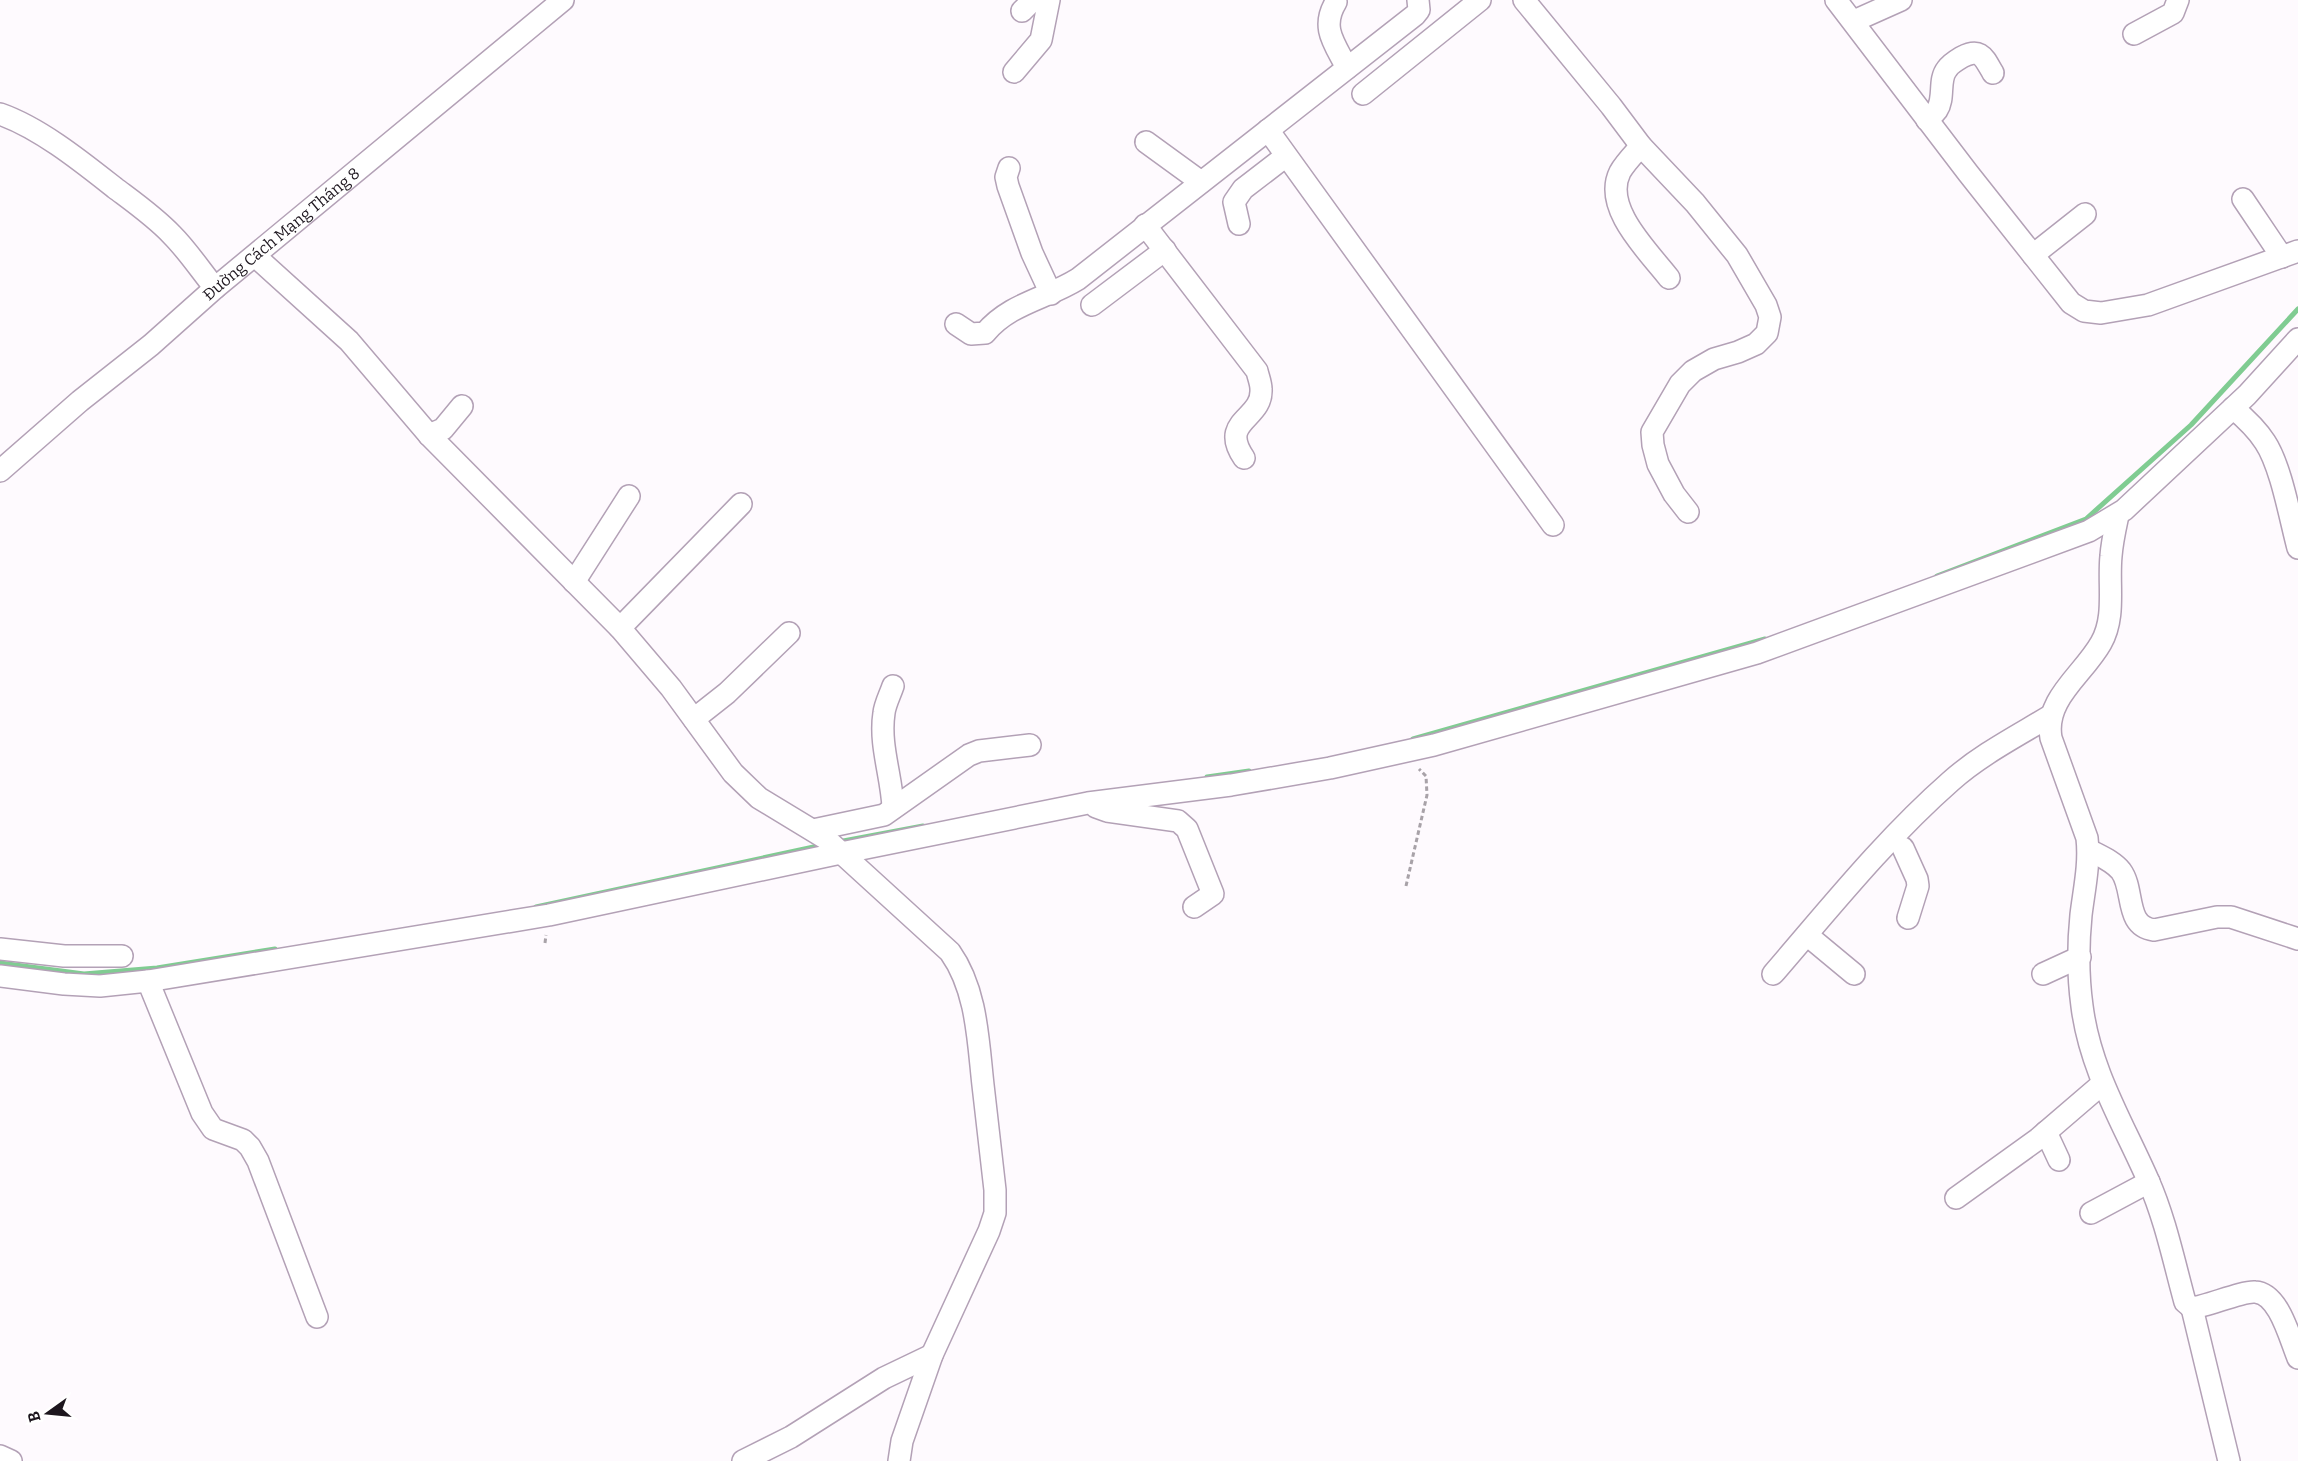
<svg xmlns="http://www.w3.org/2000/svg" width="2298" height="1461" font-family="Bitter,serif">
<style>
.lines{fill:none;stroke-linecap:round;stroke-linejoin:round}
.stream{stroke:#80cc92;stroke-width:5}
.minor-casing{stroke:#b3a1b6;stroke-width:24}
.path{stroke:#a8a2a8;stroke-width:3;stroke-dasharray:4.5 3;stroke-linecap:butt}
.minor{stroke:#fff;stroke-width:21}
.labels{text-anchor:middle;stroke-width:6;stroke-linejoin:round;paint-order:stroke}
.street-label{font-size:16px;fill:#1d161e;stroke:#fff}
</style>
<rect width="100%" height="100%" fill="#fefafe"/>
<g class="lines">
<g class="stream">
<polyline points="1937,576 2086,519 2191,425 2298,309"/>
<polyline points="1413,739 1765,639"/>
<polyline points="1207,777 1249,771"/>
<polyline points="838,842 923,826"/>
<polyline points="536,907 823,845"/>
<polyline points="0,963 84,974 157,968 275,949"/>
</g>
<g class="minor-casing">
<g id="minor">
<polyline points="1524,0 1611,106 1641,146 1695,203 1737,255 1766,305 1770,317 1767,333 1756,344 1738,352 1714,359 1693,371 1680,384 1652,432 1653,445 1658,464 1674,494 1688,512"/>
<polyline points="1836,0 1968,173 2071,303 2084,311 2101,313 2148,305 2298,251"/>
<path d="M1336,2C1320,28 1335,44 1347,68"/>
<polyline points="1022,11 1033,0"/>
<polyline points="1854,21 1901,0"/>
<polyline points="2134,34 2173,13 2178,0"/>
<polyline points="1014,72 1041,40 1049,0"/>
<polyline points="1363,94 1480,0"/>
<path d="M0,114C40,128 82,162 115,188C135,203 155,217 172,235C188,251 201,271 215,288"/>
<path d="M1927,120C1930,117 1934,114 1937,110C1945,98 1938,80 1947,69C1950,64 1957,60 1962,57C1981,47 1984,58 1993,73"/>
<polyline points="1268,130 1553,525"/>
<polyline points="1146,142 1201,182"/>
<path d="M1641,146C1634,154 1625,163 1620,172C1602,208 1649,252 1669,278"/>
<polyline points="1009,168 1006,177 1008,186 1032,253 1051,294"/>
<polyline points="2243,199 2282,257"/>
<polyline points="1239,224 1234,202 1243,189 1286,156"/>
<path d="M1145,225L1257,371C1258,376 1261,383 1261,389C1263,420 1218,420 1244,458"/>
<polyline points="2033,255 2085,214"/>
<path d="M255,256L349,341L429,435L620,628L671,688L733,773L759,798L825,838L950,952C977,990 978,1040 983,1085C987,1120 991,1155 995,1190V1213L989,1231L932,1355L902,1441L899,1461"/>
<polyline points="1092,305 1165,250"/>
<path d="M956,324L971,334L985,333C1010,303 1046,299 1078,279L1415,15L1419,10L1418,0"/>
<path d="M2233,408C2245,418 2256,428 2265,442C2281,466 2290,518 2298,548"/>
<polyline points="429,435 443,429 462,406"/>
<path id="s1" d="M0,471L80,401L151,345L215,288L563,0"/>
<path d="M2118,515C2115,529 2112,542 2111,556C2108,585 2116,617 2101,643C2083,675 2044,699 2051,738L2087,838C2090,864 2084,890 2081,915C2078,945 2078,977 2082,1006C2090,1070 2123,1123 2148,1180C2165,1218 2174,1262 2185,1302L2192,1308C2208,1306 2242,1291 2255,1292C2279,1293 2290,1339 2298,1358"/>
<polyline points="574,582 629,496"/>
<polyline points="620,628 741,504"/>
<path d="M893,686C890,695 885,704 884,713C879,745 892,777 893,808"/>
<polyline points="694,719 727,693 789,633"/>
<polyline points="1096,807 1107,811 1178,821 1187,829 1213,894 1194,907"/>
<polyline points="813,830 884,815 969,755 979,751 1030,745"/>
<polyline points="1903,848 1917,879 1918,886 1908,918"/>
<path d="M2089,850C2100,856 2113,861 2121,871C2135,890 2124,926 2154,930L2217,917H2231L2298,939"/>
<polyline points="1807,935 1854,974"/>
<polyline points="0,949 64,956 122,956"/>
<path d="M1773,974C1830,908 1885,839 1951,781C1980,755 2017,736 2050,716"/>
<polyline points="2043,974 2080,957"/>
<polyline points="0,976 64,984 100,986 148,981 549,915 841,853 1088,803 1231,785 1330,768 1434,745 1757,653 2089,531 2124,510 2247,395 2298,339"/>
<polyline points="148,981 202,1113 213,1129 243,1140 250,1147 258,1161 317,1317"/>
<polyline points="2046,1132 2059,1160"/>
<polyline points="1956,1198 2038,1139 2102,1084"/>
<polyline points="2091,1213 2149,1182"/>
<polyline points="2192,1308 2229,1461"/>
<polyline points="0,1456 11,1461"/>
<polyline points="743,1461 791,1437 884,1378 932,1355"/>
</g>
</g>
<g class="path">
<polyline points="1406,886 1427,795 1426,776 1419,769"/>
<polyline points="545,943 546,935"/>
</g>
<use href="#minor" class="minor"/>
</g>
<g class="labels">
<g class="street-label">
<text dy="6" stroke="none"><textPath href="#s1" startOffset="368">Đường Cách Mạng Tháng 8</textPath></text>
</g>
</g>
<g transform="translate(48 1413) rotate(255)" stroke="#ffffff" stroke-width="4.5" paint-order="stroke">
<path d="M0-4.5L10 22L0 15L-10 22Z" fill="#1d161e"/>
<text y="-9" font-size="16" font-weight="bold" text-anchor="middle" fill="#1d161e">B</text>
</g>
</svg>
